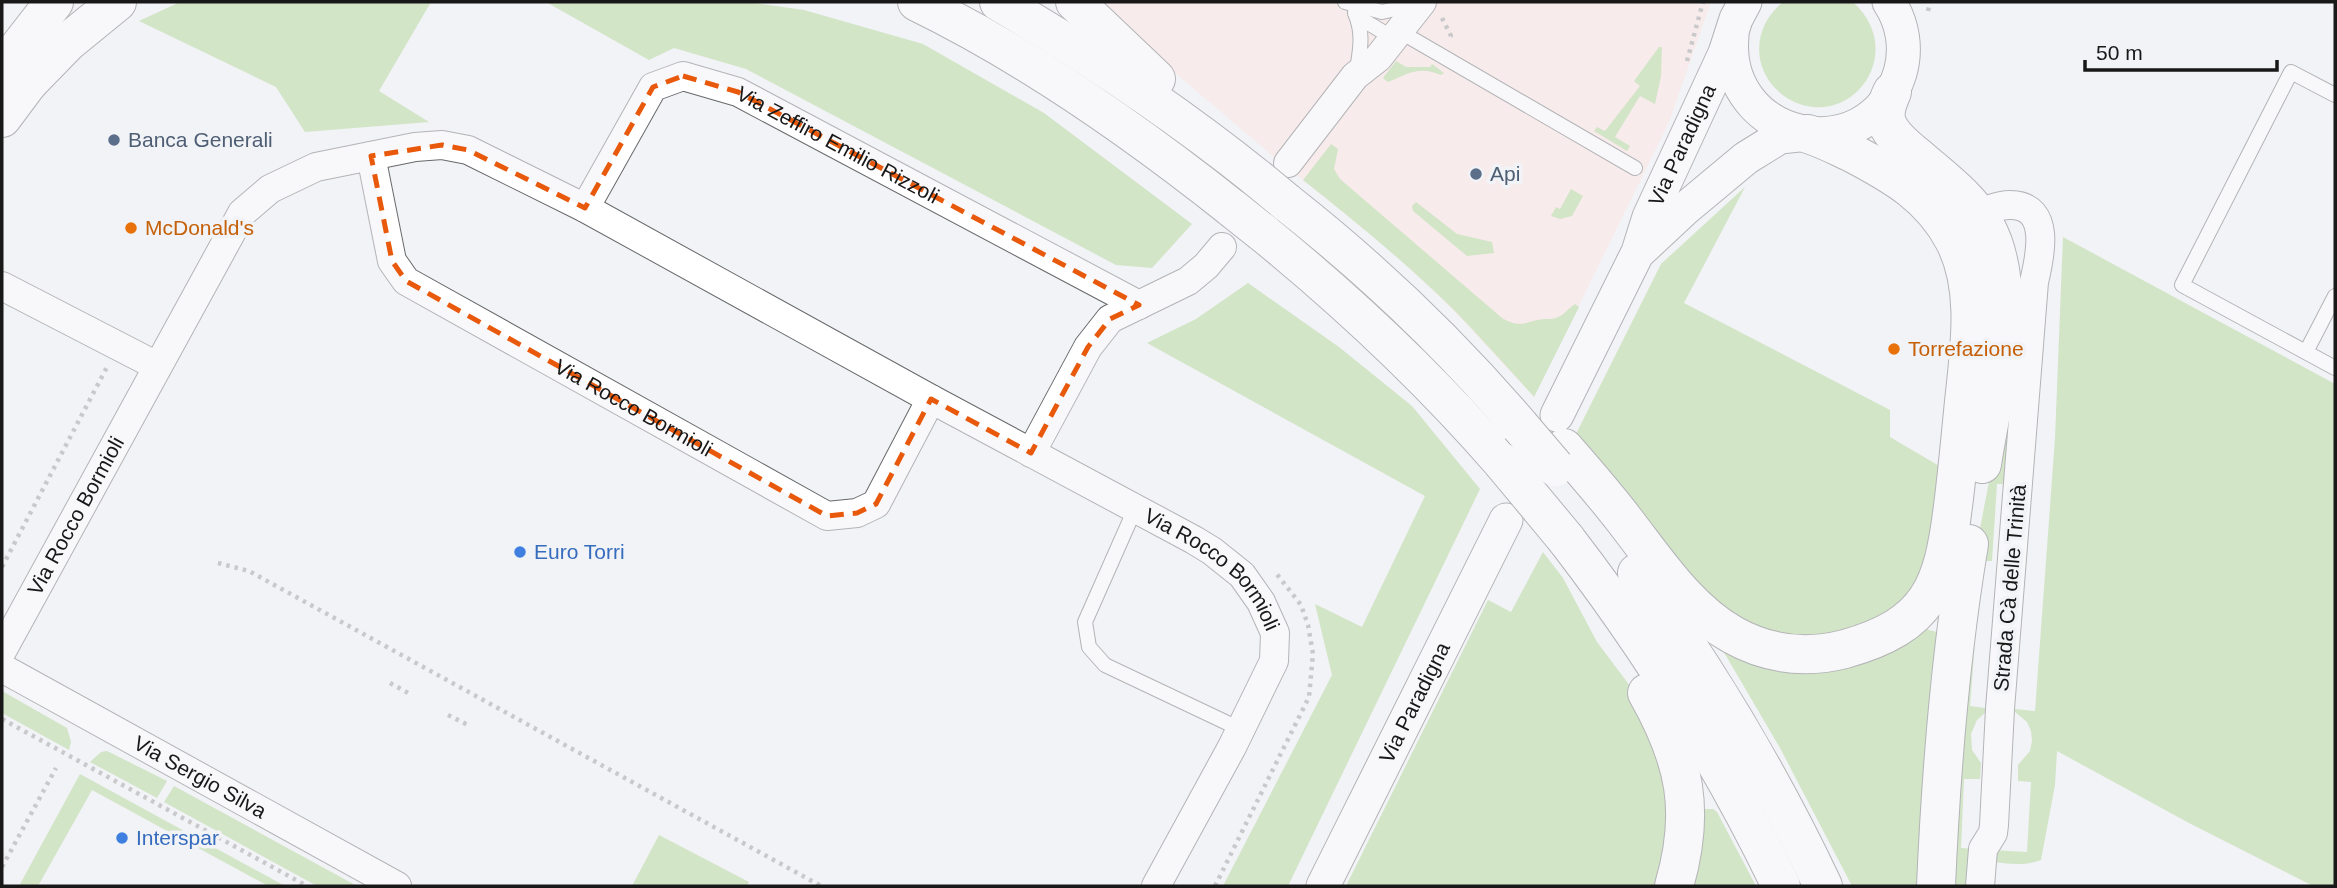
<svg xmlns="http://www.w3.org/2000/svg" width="2337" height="888" font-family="Arial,sans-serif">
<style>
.commercial{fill:#fde3dd}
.green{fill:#abd48f}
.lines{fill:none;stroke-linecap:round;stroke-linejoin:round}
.service-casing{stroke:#68696b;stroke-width:16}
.minor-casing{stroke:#68696b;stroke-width:30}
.tertiary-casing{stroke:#68696b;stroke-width:35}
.secondary-casing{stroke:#68696b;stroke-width:40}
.trunk-casing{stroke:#68696b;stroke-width:40}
.path{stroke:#98989a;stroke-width:4.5;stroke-dasharray:3.5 5;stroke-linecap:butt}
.service{stroke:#fff;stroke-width:14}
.minor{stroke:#fff;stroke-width:28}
.tertiary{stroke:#fff;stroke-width:33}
.secondary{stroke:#fff;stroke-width:38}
.trunk{stroke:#fff;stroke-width:38}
.trunk-bridge-casing{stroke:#68696b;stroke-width:40;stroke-linecap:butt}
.trunk-bridge{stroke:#fff;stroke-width:38}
.marked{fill:none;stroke:#e8590c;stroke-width:5;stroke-dasharray:14 9;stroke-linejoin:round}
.service-dot{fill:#5c6f8a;stroke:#f2f3f6;stroke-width:2.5}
.food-dot{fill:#e8710a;stroke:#f2f3f6;stroke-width:2.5}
.shop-dot{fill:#3f7fe0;stroke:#f2f3f6;stroke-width:2.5}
.labels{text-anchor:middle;stroke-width:7;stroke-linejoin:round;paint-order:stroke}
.service-label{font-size:21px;fill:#4e5e75;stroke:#f2f3f6;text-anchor:start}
.street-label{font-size:21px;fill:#181819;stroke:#f2f3f6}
.food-label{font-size:21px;fill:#c56008;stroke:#f2f3f6;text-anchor:start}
.shop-label{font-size:21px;fill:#366cbe;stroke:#f2f3f6;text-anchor:start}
</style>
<rect width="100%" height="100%" fill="#f2f3f6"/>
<polygon class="commercial" points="1094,2 1711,2 1669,122 1534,397 1453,310 1396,255 1274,157 1121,27"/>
<g class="green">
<polygon points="180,2 431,2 379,91 429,122 305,132 276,87 139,21"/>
<polygon points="546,2 747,2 804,10 923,44 1044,113 1192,224 1152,268 1116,265 746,69 674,48 649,60"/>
<path d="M1783,2H1853C1910,54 1848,135 1787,98C1773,89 1763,75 1760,59C1756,36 1766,16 1783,2Z"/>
<polygon points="1659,47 1662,47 1661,76 1655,104 1640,96 1615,137 1630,146 1627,151 1594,131 1597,127 1605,131 1640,86 1634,81"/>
<path d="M1396,61L1406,67H1430L1432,64L1444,73L1441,75C1418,66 1410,73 1388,82L1383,78Z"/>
<path d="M1331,144L1338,149L1334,169L1340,179L1502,318C1522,330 1526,320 1546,319C1551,319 1556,319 1562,315C1567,311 1569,308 1575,304L1579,307L1534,397C1508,368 1481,338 1454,310C1406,263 1355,221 1303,180Z"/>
<polygon points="1745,187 1684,303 1890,410 1890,437 1941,467 1939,539 1909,604 1809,645 1720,615 1576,434 1661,264"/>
<polygon points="1571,189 1583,196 1572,216 1560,219 1551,216 1556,207 1560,209"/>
<polygon points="1416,202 1457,234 1492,242 1494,253 1467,256 1413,211 1412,206"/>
<path d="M2063,237L2335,384V886H2313L2189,823L2057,751L2055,785L2041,860C2025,866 2011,864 1994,862L1992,850L2027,852L2031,782L2018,781V765L2030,751L2032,741L2031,731L2027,722L2015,712V709L2035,711L2055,438Z"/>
<polygon points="1248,283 1339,347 1412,406 1480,489 1288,886 1223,886 1332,675 1315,604 1362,627 1425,496 1147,343 1196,319"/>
<polygon points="2000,424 2010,426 2006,484 1997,484 1992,561 1981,561 1970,706 1985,708 1985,713 1977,720 1971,734 1972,750 1981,763 1980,779 1964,779 1961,848 1975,849 1973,886 1945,886 1978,539"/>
<polygon points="1543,552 1563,578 1597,642 1636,694 1672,792 1661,886 1346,886 1488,600 1511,612"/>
<polygon points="1925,629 1937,632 1925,886 1852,886 1780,748 1722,649"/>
<polygon points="2,691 67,728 71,742 69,750 2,713"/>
<polygon points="107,751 167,781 157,798 90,762 101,752"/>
<polygon points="80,774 285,886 268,886 92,790 38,886 19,886"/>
<polygon points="174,786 357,886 317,886 164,802"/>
<polygon points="1704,809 1713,809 1717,812 1756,886 1687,886 1700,812"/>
<polygon points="659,835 749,882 747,886 632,886"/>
</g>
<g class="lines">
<g class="service-casing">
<g id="service">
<polyline points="1345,2 1382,12 1395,9 1405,2"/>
<path d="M1355,13C1364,34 1360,50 1357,70"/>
<polyline points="1355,13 1358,17 1393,38"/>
<polyline points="1399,31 1635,168"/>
<polyline points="2335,95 2291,72 2182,285 2335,368"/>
<polyline points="2306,352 2335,296"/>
<polyline points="1135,509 1085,622 1089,647 1105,665 1240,729"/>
</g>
</g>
<g class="minor-casing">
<g id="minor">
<path id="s1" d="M371,156L392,261L406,281L827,516L857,513L876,504L931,399"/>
<polyline points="1288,163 1355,76 1378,58 1422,2"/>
<path d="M1970,204C1989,217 1992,204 2011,205C2052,206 2040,257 2034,282L2000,709L1994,825L1993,833L1983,849L1980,886"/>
<path id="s2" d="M585,208L653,87L683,76L738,92L1139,305"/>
<polyline points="2,286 157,366"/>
<polyline points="1031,453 1088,347 1110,319 1188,281 1206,266 1222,247"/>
<path id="s3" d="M2,651L242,213L270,189L316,167L415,147L442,145L468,150L585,208L931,399L1194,540L1212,551L1242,575L1261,602L1275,633L1274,661L1232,747L1156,886"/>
<path id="s4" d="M2,668L397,886"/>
</g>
</g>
<g class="tertiary-casing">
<g id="tertiary">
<path d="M1732,36C1722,141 1869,173 1900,73C1907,49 1903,23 1889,2"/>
<polyline points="1641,250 1686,208 1746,158 1780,137 1808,134"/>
<path id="s5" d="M1557,415L1638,252L1649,217L1725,53L1736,19L1745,2"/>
<path id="s6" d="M1323,886L1506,520"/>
</g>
</g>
<g class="secondary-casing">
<g id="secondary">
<polyline points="2,69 54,2"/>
<polyline points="2,118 49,55"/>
</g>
</g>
<g class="trunk-casing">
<g id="trunk">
<path d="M917,2C1030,57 1135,131 1233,209"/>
<path d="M999,2C1089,55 1176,113 1257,178"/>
<polyline points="1075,2 1156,79"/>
<polyline points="28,83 68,42 117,2"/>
<path d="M1892,92C1888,101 1883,112 1887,123C1892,137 1908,149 1919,158C1943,179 1970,198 1986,227C2021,291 1993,394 1982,464"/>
<path d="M1286,202C1370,268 1450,344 1520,426"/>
<path d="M1262,232C1348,302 1429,378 1502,462"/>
<path d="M1564,448C1585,472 1606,496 1625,521C1656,561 1688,610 1733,635C1769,655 1806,659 1845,649C1930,625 1943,587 1953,506C1957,475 1960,443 1963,412C1968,357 1981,291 1954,240C1931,196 1894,175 1852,153C1837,146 1824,139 1808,134"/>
<path d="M1566,539C1649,647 1722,763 1781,886"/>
<path d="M1637,573C1708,671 1771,776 1823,886"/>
<path d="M1647,693C1685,760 1696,811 1674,886"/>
<path d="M1936,886C1941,771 1950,657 1969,544"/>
</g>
</g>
<g class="path">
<polyline points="1928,11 1930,2"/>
<polyline points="1442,18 1451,36 1449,38"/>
<polyline points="1687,61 1703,2"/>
<polyline points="218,563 249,571 821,886"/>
<polyline points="2,567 107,367"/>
<polyline points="390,683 410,694"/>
<polyline points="448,715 470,726"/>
<polyline points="2,719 307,886"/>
<polyline points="2,867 56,768"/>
<polyline points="1215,886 1309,697 1313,654 1308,625 1301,605 1276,573"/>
</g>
<use href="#service" class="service"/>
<use href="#minor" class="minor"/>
<use href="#tertiary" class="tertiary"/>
<use href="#secondary" class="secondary"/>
<use href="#trunk" class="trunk"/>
<g class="trunk-bridge-casing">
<g id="trunk-bridge">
<polyline points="1257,178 1286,202"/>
<polyline points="1233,209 1262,232"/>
<polyline points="1520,426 1555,467"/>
<polyline points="1502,462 1566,539"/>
</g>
</g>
<use href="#trunk-bridge" class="trunk-bridge"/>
</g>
<path d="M0 0H2337V888H0ZM683,76L738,92L1139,305L1110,319L1088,347L1031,453L931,399L876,504L857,513L827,516L406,281L392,261L371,156L442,145L468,150L585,208L653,87Z" fill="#f2f3f6" fill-opacity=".55" fill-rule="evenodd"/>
<path class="marked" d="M683,76L738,92L1139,305L1110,319L1088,347L1031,453L931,399L876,504L857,513L827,516L406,281L392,261L371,156L442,145L468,150L585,208L653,87Z"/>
<g class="service-dot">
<circle cx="114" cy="140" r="7"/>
<circle cx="1476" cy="174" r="7"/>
</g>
<g class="food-dot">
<circle cx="131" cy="228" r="7"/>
<circle cx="1894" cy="349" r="7"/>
</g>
<g class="shop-dot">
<circle cx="520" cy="552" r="7"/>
<circle cx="122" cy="838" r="7"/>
</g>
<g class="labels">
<g class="service-label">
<text x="128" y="147">Banca Generali</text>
<text x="1490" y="181">Api</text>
</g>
<g class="street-label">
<text dy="7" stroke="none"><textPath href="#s5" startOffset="298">Via Paradigna</textPath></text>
<text dy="7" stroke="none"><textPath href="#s2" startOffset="341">Via Zeffiro Emilio Rizzoli</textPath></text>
<text dy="7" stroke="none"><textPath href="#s1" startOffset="392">Via Rocco Bormioli</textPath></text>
<text dy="7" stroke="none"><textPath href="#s3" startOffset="154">Via Rocco Bormioli</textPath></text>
<text dy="7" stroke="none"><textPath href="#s3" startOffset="1600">Via Rocco Bormioli</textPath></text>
<text transform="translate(2010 588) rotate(-85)" y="7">Strada Cà delle Trinità</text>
<text dy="7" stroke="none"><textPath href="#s6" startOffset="205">Via Paradigna</textPath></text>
<text dy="7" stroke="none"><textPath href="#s4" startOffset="226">Via Sergio Silva</textPath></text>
</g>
<g class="food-label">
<text x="145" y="235">McDonald's</text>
<text x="1908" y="356">Torrefazione</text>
</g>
<g class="shop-label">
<text x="534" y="559">Euro Torri</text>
<text x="136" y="845">Interspar</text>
</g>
</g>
<rect width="2337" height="888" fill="none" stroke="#181819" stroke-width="7"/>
<path d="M2085 60v10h192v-10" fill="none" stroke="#181819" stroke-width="3.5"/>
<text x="2096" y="60" font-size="21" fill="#181819" stroke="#f2f3f6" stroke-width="5" paint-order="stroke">50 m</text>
</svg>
